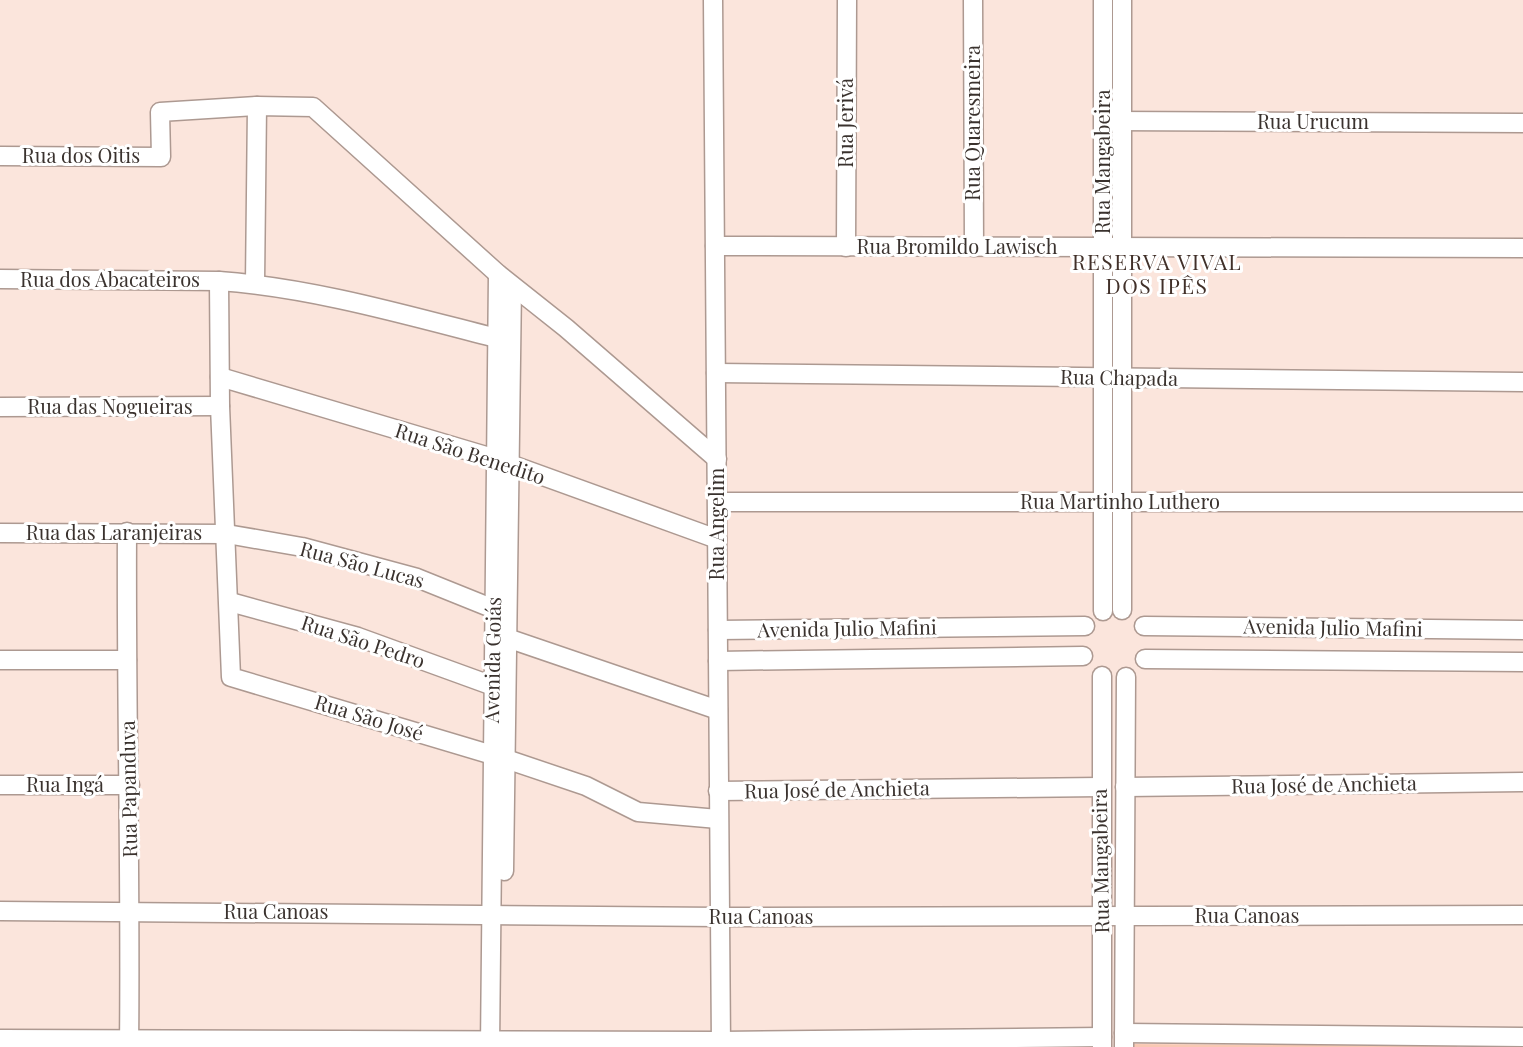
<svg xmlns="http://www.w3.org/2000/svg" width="1523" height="1047" font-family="'Playfair Display',serif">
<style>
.green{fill:#f9c8b3}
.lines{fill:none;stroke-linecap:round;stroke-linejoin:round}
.minor-casing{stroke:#ad9991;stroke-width:21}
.minor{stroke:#fff;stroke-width:18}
.labels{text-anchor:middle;stroke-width:6;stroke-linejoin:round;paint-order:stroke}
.street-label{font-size:20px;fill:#3a322e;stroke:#fff}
.neighbourhood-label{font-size:21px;letter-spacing:1.5px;fill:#413029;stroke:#fff}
</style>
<rect width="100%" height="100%" fill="#fbe5dc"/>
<polygon class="green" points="1127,1044 1457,1046 1457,1047 1127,1047"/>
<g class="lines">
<g class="minor-casing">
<g id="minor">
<polyline points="713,0 721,1047"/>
<polyline points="973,0 974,247"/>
<polyline points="1122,0 1122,610"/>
<polyline points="1111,121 1523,123"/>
<polyline points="0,156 161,157 160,112 257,106 313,107 498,274 566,328 717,459"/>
<polyline points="715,246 1523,248"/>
<polyline points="846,247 847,0"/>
<path d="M0,279L219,281C316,288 413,317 508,341"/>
<polyline points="219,281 220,406 231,677 506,759 586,786 638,812 718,819"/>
<polyline points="255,283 257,106"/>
<polyline points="716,373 1523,382"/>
<polyline points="220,377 496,459 717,539"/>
<polyline points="0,407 220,406"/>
<polyline points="718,502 1523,502"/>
<path d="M127,532C126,704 131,875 129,1047"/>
<polyline points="0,533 227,534 302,547 417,578 494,609"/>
<polyline points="230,602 358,637 493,686"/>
<polyline points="1103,611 1103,0"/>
<polyline points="1144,626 1523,630"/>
<polyline points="718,630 1085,626"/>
<polyline points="507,638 718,710"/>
<polyline points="1145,659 1523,662"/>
<polyline points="0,660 127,660"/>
<polyline points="718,661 1083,656"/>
<polyline points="0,785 130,785"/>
<polyline points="1125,787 1523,782"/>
<polyline points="718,791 1100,787"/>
<polyline points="504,871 512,286"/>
<polyline points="0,911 720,917 1523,915"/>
<polyline points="1124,1033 1523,1037"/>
<polyline points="0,1039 721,1041 1102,1037"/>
<polyline points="490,1047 498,274"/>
<polyline points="1102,1047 1102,676"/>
<polyline points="1124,1047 1126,677"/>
</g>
</g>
<use href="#minor" class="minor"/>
</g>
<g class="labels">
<g class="street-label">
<text x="1313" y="129">Rua Urucum</text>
<text transform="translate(846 123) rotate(-90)" y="7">Rua Jerivá</text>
<text transform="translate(973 123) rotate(-90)" y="7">Rua Quaresmeira</text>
<text x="81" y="163">Rua dos Oitis</text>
<text transform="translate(1103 162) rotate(-90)" y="7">Rua Mangabeira</text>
<text x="957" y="254">Rua Bromildo Lawisch</text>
<text x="110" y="287">Rua dos Abacateiros</text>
<text transform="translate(1119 378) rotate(1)" y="7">Rua Chapada</text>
<text x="110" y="414">Rua das Nogueiras</text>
<text transform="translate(470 454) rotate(18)" y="7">Rua São Benedito</text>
<text x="1120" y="509">Rua Martinho Luthero</text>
<text transform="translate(717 524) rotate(-90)" y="7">Rua Angelim</text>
<text x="114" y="540">Rua das Laranjeiras</text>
<text transform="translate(362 565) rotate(15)" y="7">Rua São Lucas</text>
<text transform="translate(1333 628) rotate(1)" y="7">Avenida Julio Mafini</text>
<text transform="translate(847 629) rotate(-1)" y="7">Avenida Julio Mafini</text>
<text transform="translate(363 642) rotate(18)" y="7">Rua São Pedro</text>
<text transform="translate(493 660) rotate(-89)" y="7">Avenida Goiás</text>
<text transform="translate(369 718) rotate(17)" y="7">Rua São José</text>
<text x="65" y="792">Rua Ingá</text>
<text transform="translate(1324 785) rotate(-1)" y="7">Rua José de Anchieta</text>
<text transform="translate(129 789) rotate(-91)" y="7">Rua Papanduva</text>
<text transform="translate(837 790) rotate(-1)" y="7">Rua José de Anchieta</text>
<text transform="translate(1101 861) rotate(-91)" y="7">Rua Mangabeira</text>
<text x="276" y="919">Rua Canoas</text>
<text x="1247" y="923">Rua Canoas</text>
<text x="761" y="924">Rua Canoas</text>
</g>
<g class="neighbourhood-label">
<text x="1157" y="270">RESERVA VIVAL<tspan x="1157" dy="24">DOS IPÊS</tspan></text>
</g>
</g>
</svg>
